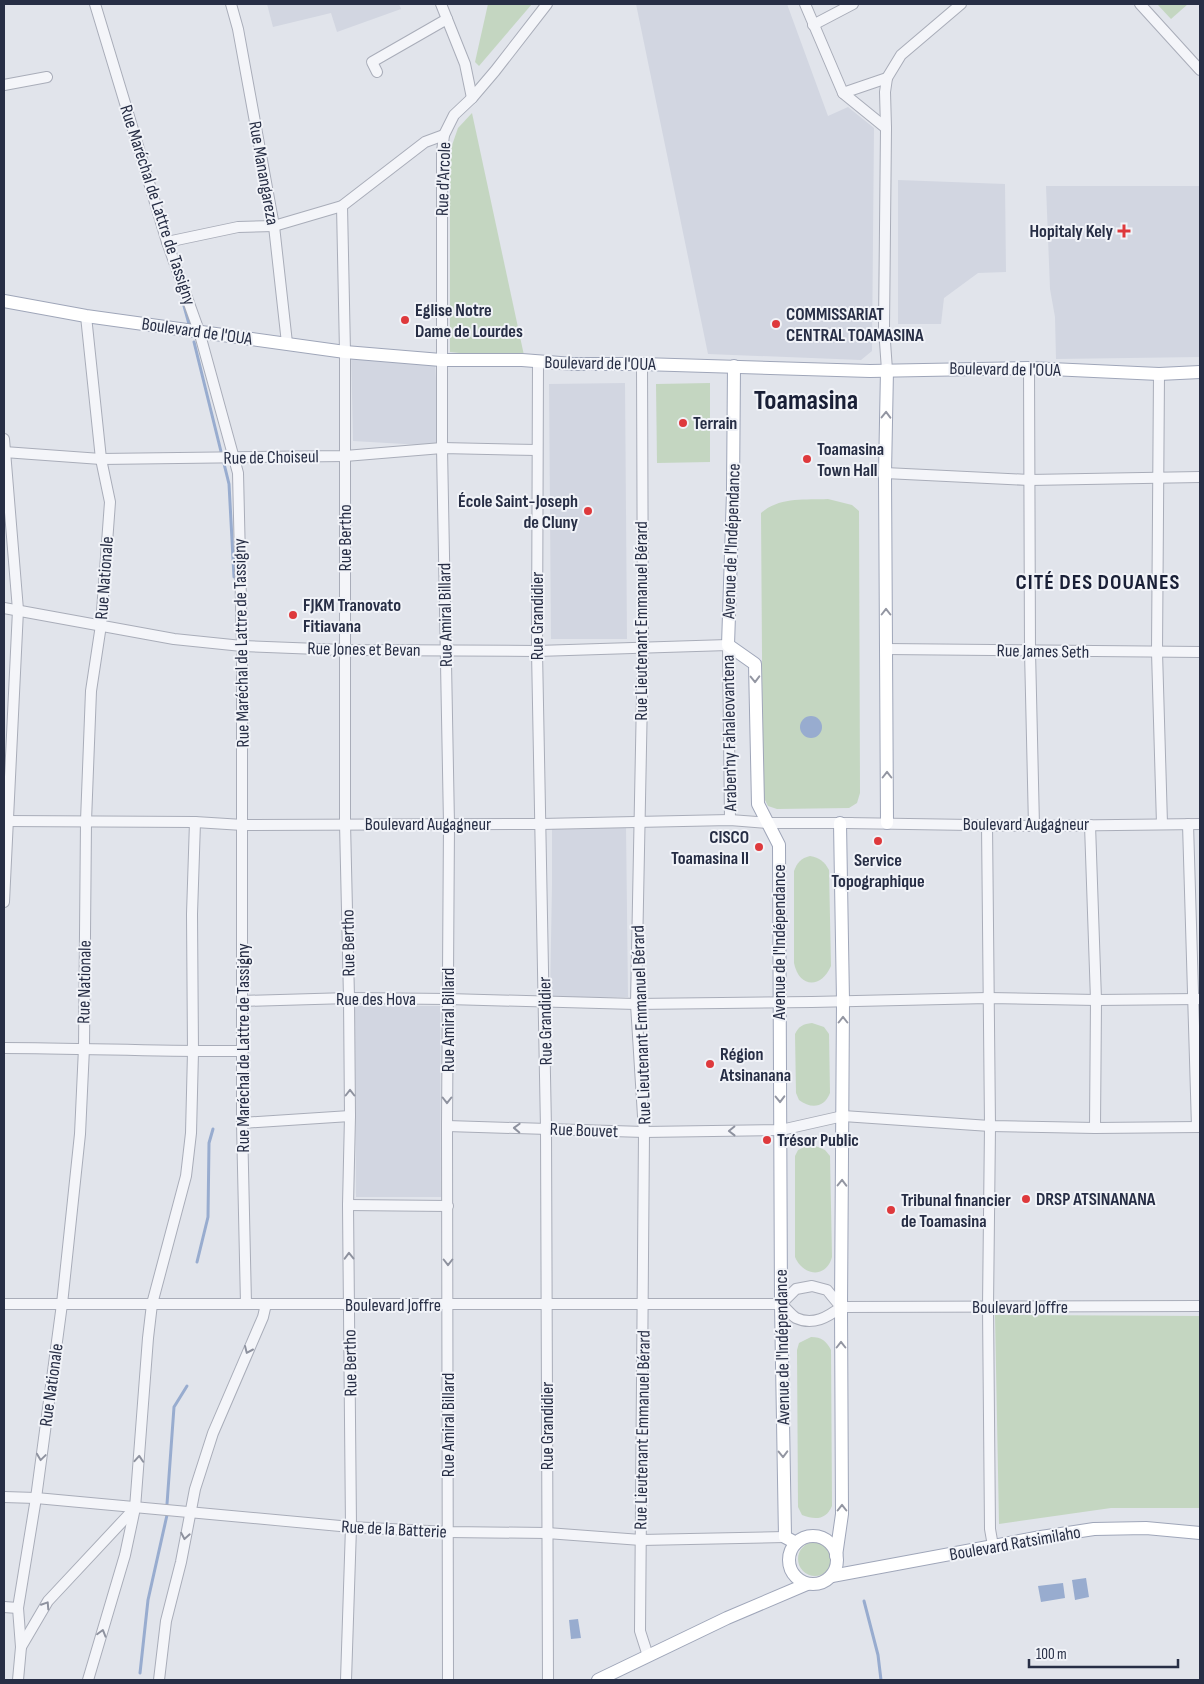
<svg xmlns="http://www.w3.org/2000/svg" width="1204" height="1684" font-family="'Sofia Sans Condensed',sans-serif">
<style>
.built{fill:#d2d6e1}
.green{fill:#c4d6c1}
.water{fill:#98accf}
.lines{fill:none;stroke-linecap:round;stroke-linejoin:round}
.stream{stroke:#98accf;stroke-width:3}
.minor-casing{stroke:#a9adb9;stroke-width:12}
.major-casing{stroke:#9fa6b9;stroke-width:14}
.minor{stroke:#f4f5f9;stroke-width:10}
.major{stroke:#fff;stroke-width:12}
.oneway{stroke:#9396a2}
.oneway2{stroke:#8e929f}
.poi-dot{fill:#de393c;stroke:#f1f3f8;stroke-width:2}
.labels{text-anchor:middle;stroke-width:4;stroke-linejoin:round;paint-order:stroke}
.street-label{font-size:18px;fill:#272e45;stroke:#f1f3f8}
.poi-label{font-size:18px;font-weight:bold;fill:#272e45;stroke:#f1f3f8;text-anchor:start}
.district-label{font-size:22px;font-weight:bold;letter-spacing:1px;fill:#191f36;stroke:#f1f3f8}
.town-label{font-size:28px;font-weight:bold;fill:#191f36;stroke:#f1f3f8}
</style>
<rect width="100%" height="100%" fill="#e1e4eb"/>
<g class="built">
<polygon points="267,4 399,4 401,9 337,32 331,13 273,27"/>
<polygon points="636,4 787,4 828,116 848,107 874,128 872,351 861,360 708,354"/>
<polygon points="898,180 1005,184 1006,272 978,273 944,298 941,324 898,324"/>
<polygon points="1046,186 1200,186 1200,357 1056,359 1055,317 1050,289"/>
<polygon points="351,347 435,358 439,446 353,441"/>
<polygon points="625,383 627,639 551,639 549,384"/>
<polygon points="552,826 626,826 628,997 550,997 552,885"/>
<polygon points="355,1006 440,1006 441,1197 356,1197"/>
</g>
<g class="green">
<polygon points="488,4 532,4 479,66 475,62"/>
<polygon points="1157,4 1188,4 1171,19"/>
<polygon points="472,113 525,360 450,352 450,151 458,128"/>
<polygon points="710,383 710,462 657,463 656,384"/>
<path d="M828,499L852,505L859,511L860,793L857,803L849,808L777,809L768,806L763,796L761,513C779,497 804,500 828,499Z"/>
<path d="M810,856C820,858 824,861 829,870L831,966C821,989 799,988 794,963V871C797,863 801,858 810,856Z"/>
<path d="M812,1023L824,1027L829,1034L830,1093C824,1108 811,1109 799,1100L796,1093L795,1034C799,1026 803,1024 812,1023Z"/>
<path d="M811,1144L825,1150L830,1156L832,1257C826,1279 803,1276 795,1257V1156L798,1150Z"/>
<polygon points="995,1315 1200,1316 1200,1508 1111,1508 999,1524"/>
<path d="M811,1337C822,1337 826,1341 831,1350L832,1506C826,1520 815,1520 802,1515L798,1507L797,1350L799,1343Z"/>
<circle cx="815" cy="1559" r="17"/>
</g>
<g class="water">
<circle cx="811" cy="727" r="11"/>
<polygon points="1086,1578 1089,1597 1075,1600 1072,1580"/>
<polygon points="1063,1583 1065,1598 1041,1602 1038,1586"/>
<polygon points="578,1619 581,1638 571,1639 569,1620"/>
</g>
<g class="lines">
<g class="stream">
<polyline points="181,295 189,324"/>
<polyline points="194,342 229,484 234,577"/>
<polyline points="197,1262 208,1217 209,1143 213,1129"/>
<polyline points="167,1504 174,1407 187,1386"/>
<polyline points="864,1601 878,1655 881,1680"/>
<polyline points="140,1673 148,1600 167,1515"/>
</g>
<g class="minor-casing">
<g id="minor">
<polyline points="95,4 167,242 199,331 238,473 242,646 242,1123 246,1304"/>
<polyline points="231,4 238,29 274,226 287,343"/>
<polyline points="441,4 465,64 472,98"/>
<polyline points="805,4 843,93 886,128"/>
<polyline points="1140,4 1200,70"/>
<polyline points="813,25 853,4"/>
<polyline points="377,72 372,62 447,19"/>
<polyline points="4,85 47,77"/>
<polyline points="843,93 887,78"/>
<polyline points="342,206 345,352 345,823 349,998 350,1116 348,1205 351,1527 346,1680"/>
<polyline points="167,242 238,227 274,226 342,206 425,142 444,135"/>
<polyline points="538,361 537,651 546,1129 548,1680"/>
<polyline points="642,364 643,646 636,1004 644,1132 640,1631 648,1656"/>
<polyline points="1029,368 1030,651 1034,826"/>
<polyline points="887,370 884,328 886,128 885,92 887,78 901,55 961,4"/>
<polyline points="1159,374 1157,652 1162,824"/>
<polyline points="4,439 18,610 4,902"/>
<polyline points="4,452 101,459 345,456 442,448 537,450"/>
<polyline points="885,473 1029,480 1200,477"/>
<polyline points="4,608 174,639 242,646 344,650 537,651 728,645 730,820"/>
<polyline points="886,649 1200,652"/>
<polyline points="4,821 195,822 243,825 541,824 730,820 769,823 851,823"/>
<polyline points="846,823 1034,826 1200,824"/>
<polyline points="987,824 990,1126 988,1307 990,1529 993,1546"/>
<polyline points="1188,824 1197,1127"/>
<polyline points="1090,825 1096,1000 1095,1128"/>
<polyline points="242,1001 349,998 448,999 636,1004 812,1002 988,998 1096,1000 1200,999"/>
<path d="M4,1048C84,1048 163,1052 243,1051"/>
<polyline points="242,1123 350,1116"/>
<polyline points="447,1126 644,1132 781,1130 843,1116 990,1126 1095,1128 1200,1127"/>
<polyline points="348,1205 448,1206"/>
<path d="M812,1286L827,1290L841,1307C828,1317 813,1326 796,1318C791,1315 786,1308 781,1304L796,1289Z"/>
<polyline points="4,1304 781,1304"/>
<polyline points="841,1307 1200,1306"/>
<polyline points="4,1497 36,1498 351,1527 448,1532 547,1533 641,1540 785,1537"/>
<polyline points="4,1607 18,1608"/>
<polyline points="21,1647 48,1601 134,1509"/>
<polyline points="18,1680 21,1647 18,1608 36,1498 62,1304 80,1134 84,1048 86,821 91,691 101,625 110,502 101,459 86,316"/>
<polyline points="88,1680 125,1555 135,1508 148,1338 152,1304 186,1176 191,1133 193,1052 192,914 195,822"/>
<polyline points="159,1680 166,1621 181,1562 195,1489 213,1433 263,1317 266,1304"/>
<polyline points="448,1680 447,1126 449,824 442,448 442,152 444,135 454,115 472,98 495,71 547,4"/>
</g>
</g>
<g class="major-casing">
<g id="major">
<polyline points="4,301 86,316 345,352 441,360 522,360 573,364 642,364 870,371 1029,368 1159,374 1200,372"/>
<polyline points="734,366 733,493 728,645 755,664 758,804 779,845 781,1304 785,1537 796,1543"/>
<polyline points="887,370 885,473 887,823"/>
<circle cx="813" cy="1560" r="24"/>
<polyline points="836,1556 842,1514 841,1307 843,1001 840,823"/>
<polyline points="832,1576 1041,1537 1094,1529 1146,1528 1200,1533"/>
<polyline points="598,1680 727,1618 807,1584"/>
</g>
</g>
<use href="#minor" class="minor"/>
<use href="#major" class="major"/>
</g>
<defs><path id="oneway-chevron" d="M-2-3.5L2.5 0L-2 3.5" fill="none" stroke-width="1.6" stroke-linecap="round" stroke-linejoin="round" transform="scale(1.25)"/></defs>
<g class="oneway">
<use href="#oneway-chevron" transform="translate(886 415) rotate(-89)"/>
<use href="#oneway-chevron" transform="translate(886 612) rotate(-90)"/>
<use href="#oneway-chevron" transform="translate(755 679) rotate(89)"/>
<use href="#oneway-chevron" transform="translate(887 775) rotate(-90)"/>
<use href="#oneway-chevron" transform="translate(843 1020) rotate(-90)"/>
<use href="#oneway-chevron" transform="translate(780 1099) rotate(89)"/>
<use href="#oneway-chevron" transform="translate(842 1183) rotate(-89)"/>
<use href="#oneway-chevron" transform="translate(841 1345) rotate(-90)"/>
<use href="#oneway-chevron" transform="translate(783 1454) rotate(89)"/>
<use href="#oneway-chevron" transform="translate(842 1508) rotate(-90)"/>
</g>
<g class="oneway2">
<use href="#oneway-chevron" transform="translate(350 1093) rotate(-90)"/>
<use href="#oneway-chevron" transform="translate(447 1100) rotate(90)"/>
<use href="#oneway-chevron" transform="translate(517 1128) rotate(-178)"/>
<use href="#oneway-chevron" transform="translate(732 1131) rotate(179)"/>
<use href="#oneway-chevron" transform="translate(349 1256) rotate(-91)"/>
<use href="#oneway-chevron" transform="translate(448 1262) rotate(90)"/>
<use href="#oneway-chevron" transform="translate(248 1350) rotate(114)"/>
<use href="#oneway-chevron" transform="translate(41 1457) rotate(98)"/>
<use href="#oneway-chevron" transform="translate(139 1459) rotate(-86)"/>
<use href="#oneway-chevron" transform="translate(185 1536) rotate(100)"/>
<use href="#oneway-chevron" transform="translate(46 1605) rotate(-57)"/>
<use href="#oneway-chevron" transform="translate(102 1633) rotate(-74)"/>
</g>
<g class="poi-dot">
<path d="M1121.5 223.5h5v5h5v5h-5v5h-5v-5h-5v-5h5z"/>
<circle cx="405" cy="320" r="5"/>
<circle cx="776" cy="324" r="5"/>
<circle cx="683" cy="423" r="5"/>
<circle cx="807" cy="459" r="5"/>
<circle cx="588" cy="511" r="5"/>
<circle cx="293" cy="615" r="5"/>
<circle cx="878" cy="841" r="5"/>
<circle cx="759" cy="847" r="5"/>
<circle cx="710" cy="1064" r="5"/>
<circle cx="767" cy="1140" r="5"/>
<circle cx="1026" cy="1199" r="5"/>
<circle cx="891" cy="1210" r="5"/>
</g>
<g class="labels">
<g class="street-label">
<text transform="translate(264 173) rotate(80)" y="6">Rue Manangareza</text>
<text transform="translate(443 179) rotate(-88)" y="6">Rue d'Arcole</text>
<text transform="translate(158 205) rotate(72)" y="6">Rue Maréchal de Lattre de Tassigny</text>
<text transform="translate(197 331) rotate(8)" y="6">Boulevard de l'OUA</text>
<text transform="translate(600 363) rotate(1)" y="6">Boulevard de l'OUA</text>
<text transform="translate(1005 369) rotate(1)" y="6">Boulevard de l'OUA</text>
<text transform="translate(271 457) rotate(-1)" y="6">Rue de Choiseul</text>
<text transform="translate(345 538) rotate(-90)" y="6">Rue Bertho</text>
<text transform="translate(731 541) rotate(-88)" y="6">Avenue de l'Indépendance</text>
<text transform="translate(104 578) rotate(-86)" y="6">Rue Nationale</text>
<text transform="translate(445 615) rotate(-91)" y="6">Rue Amiral Billard</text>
<text transform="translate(537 616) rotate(-90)" y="6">Rue Grandidier</text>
<text transform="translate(641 621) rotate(-90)" y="6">Rue Lieutenant Emmanuel Bérard</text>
<text transform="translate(241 643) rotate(-91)" y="6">Rue Maréchal de Lattre de Tassigny</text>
<text transform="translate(364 649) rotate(1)" y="6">Rue Jones et Bevan</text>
<text transform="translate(1043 651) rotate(1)" y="6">Rue James Seth</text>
<text transform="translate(729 733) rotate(-91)" y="6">Araben'ny Fahaleovantena</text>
<text x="428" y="830">Boulevard Augagneur</text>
<text x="1026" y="830">Boulevard Augagneur</text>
<text transform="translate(779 942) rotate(-90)" y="6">Avenue de l'Indépendance</text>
<text transform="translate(348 943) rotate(-91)" y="6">Rue Bertho</text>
<text transform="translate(84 982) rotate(-89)" y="6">Rue Nationale</text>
<text x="376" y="1005">Rue des Hova</text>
<text transform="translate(448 1020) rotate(-90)" y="6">Rue Amiral Billard</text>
<text transform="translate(545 1021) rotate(-91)" y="6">Rue Grandidier</text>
<text transform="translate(641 1025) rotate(-92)" y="6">Rue Lieutenant Emmanuel Bérard</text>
<text transform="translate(243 1048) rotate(-90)" y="6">Rue Maréchal de Lattre de Tassigny</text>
<text transform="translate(584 1130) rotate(2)" y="6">Rue Bouvet</text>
<text x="393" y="1311">Boulevard Joffre</text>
<text x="1020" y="1313">Boulevard Joffre</text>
<text transform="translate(782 1347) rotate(-91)" y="6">Avenue de l'Indépendance</text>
<text transform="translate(350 1363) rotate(-91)" y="6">Rue Bertho</text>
<text transform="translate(51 1385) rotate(-82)" y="6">Rue Nationale</text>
<text transform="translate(448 1425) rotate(-90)" y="6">Rue Amiral Billard</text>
<text transform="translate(547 1426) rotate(-90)" y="6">Rue Grandidier</text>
<text transform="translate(642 1430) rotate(-89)" y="6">Rue Lieutenant Emmanuel Bérard</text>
<text transform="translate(394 1529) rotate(3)" y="6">Rue de la Batterie</text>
<text transform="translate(1015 1543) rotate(-10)" y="6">Boulevard Ratsimilaho</text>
</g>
<g class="poi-label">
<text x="1113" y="237" text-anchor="end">Hopitaly Kely</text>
<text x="415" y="316">Eglise Notre<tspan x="415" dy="21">Dame de Lourdes</tspan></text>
<text x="786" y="320">COMMISSARIAT<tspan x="786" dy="21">CENTRAL TOAMASINA</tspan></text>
<text x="693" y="429">Terrain</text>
<text x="817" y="455">Toamasina<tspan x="817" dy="21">Town Hall</tspan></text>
<text x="578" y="507" text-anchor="end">École Saint-Joseph<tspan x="578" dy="21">de Cluny</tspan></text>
<text x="303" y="611">FJKM Tranovato<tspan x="303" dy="21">Fitiavana</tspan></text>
<text x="749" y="843" text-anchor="end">CISCO<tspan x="749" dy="21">Toamasina II</tspan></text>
<text x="878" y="866" text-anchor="middle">Service<tspan x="878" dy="21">Topographique</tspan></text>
<text x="720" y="1060">Région<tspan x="720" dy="21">Atsinanana</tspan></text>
<text x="777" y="1146">Trésor Public</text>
<text x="1036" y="1205">DRSP ATSINANANA</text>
<text x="901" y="1206">Tribunal financier<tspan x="901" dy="21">de Toamasina</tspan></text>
</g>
<g class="district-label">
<text x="1098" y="589">CITÉ DES DOUANES</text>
</g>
<g class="town-label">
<text x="806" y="409">Toamasina</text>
</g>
</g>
<rect width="1204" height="1684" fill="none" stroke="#272e45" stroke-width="10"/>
<path d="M1029 1659v8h149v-8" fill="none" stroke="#272e45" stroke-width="2.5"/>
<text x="1036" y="1659" font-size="15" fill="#272e45" stroke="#f1f3f8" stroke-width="4" paint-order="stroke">100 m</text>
</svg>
